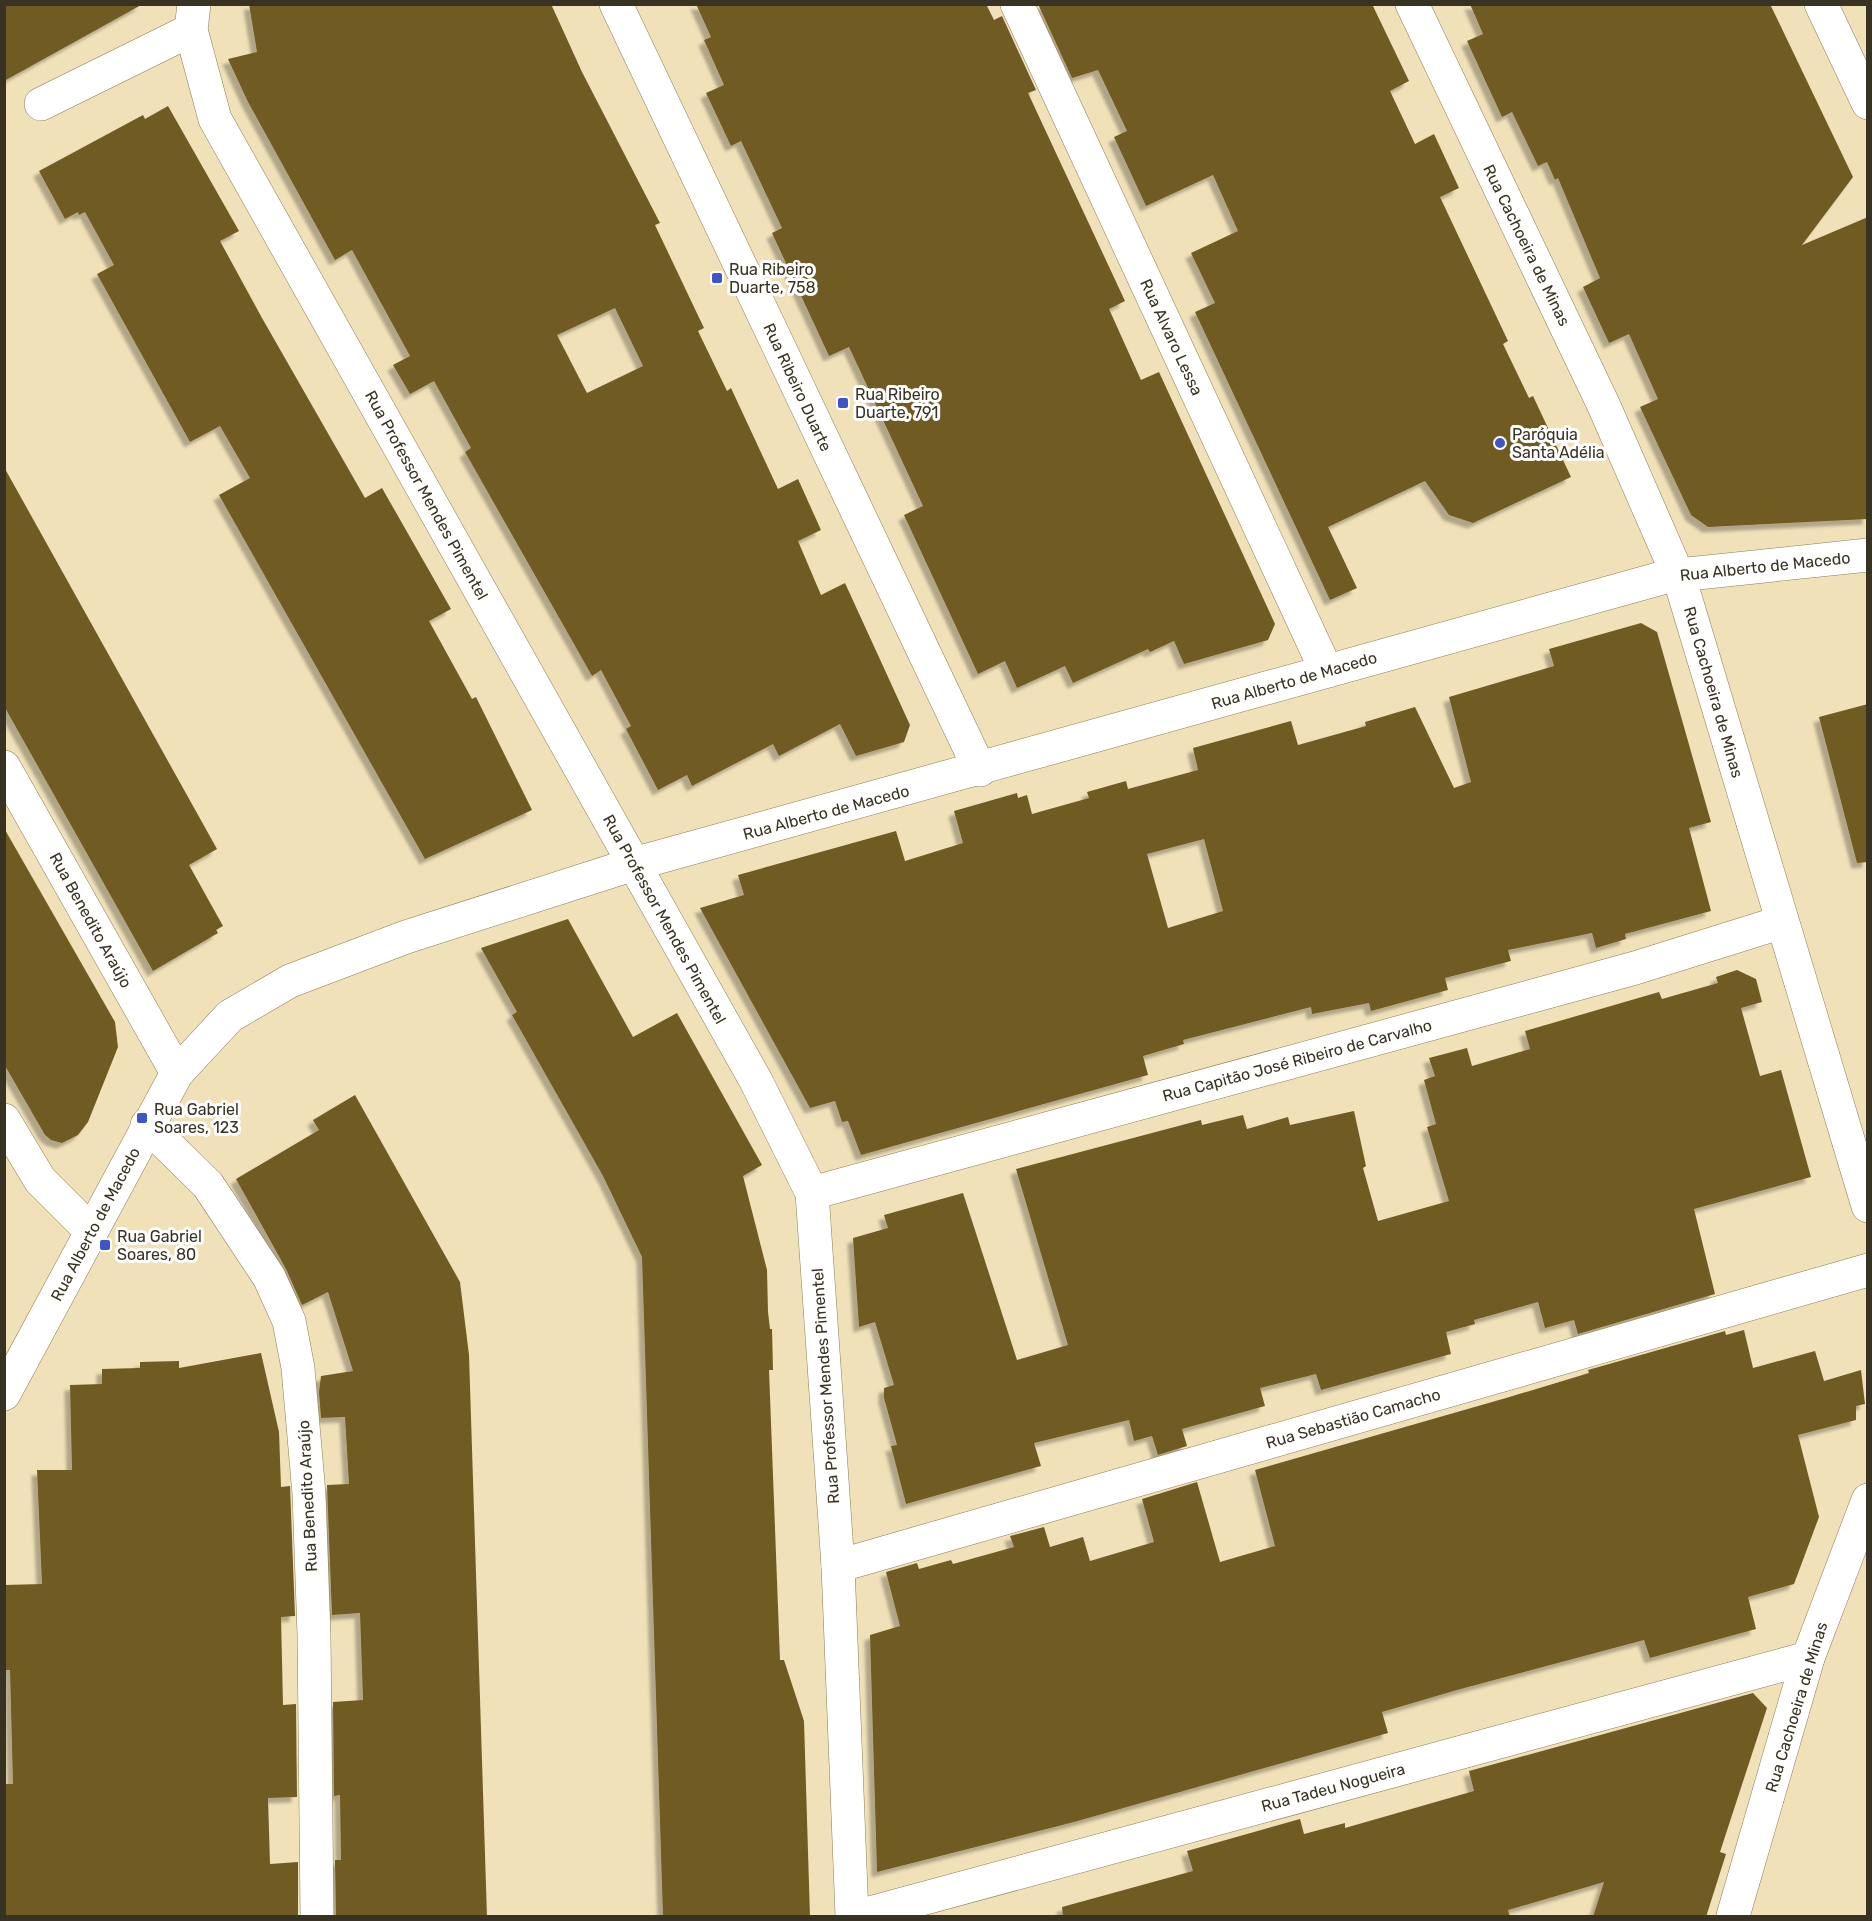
<svg xmlns="http://www.w3.org/2000/svg" width="1872" height="1921" font-family="Rubik,sans-serif">
<style>
.building{fill:#705c20;fill-rule:evenodd;filter:url(#shadow)}
.lines{fill:none;stroke-linecap:round;stroke-linejoin:round}
.minor-casing{stroke:#8b7d58;stroke-width:34}
.minor{stroke:#fff;stroke-width:33}
.poi-dot{fill:#3e55c8;stroke:#fff;stroke-width:2}
.labels{text-anchor:middle;stroke-width:6;stroke-linejoin:round;paint-order:stroke}
.street-label{font-size:16px;fill:#383222;stroke:#fff}
.poi-label{font-size:16px;fill:#383222;stroke:#fff;text-anchor:start}
</style>
<defs>
<filter id="shadow"><feDropShadow dx="-5.5" dy="5.5" stdDeviation="1.5" flood-color="#0004"/></filter>
</defs>
<rect width="100%" height="100%" fill="#f0e1b9"/>
<g class="building">
<polygon points="4,4 143,4 4,81"/>
<path d="M249,4H551L582,72L660,223L655,225L704,328L698,331L727,391L731,388L778,489L798,479L821,530L798,541L821,595L845,583L910,725L904,742L856,756L840,724L779,756L773,744L692,786L687,775L658,790L626,729L631,726L601,670L592,676L574,644L465,452L471,448L434,381L410,394L393,365L410,356L352,250L335,260L248,102L228,59L257,52ZM615,308L643,366L587,393L557,335Z"/>
<polygon points="696,4 986,4 994,20 1002,16 1036,90 1028,93 1125,301 1109,309 1141,380 1159,372 1275,624 1268,640 1184,664 1174,641 1150,652 1148,649 1073,683 1065,666 1017,688 1005,661 978,674 904,515 923,506 849,347 829,356 772,233 782,228 741,141 731,146 706,93 724,85 704,40 711,37"/>
<polygon points="1038,4 1372,4 1409,81 1390,91 1415,144 1434,134 1459,188 1440,197 1508,341 1503,344 1529,398 1533,396 1571,477 1473,523 1449,515 1425,481 1328,527 1357,588 1330,600 1195,312 1215,303 1191,253 1238,231 1213,175 1146,206 1114,137 1127,131 1098,70 1072,78"/>
<polygon points="1470,4 1770,4 1853,177 1802,245 1868,217 1868,519 1708,527 1691,515 1640,407 1658,399 1629,334 1609,343 1583,287 1600,278 1558,178 1555,180 1547,162 1538,166 1512,112 1502,117 1467,41 1483,34"/>
<polygon points="168,106 239,231 220,241 262,318 365,498 382,488 451,609 429,621 472,699 476,697 532,810 425,859 219,495 250,478 220,426 190,442 97,274 114,265 85,212 79,215 78,212 65,219 39,171 143,115 145,119"/>
<polygon points="4,467 217,849 189,865 223,926 216,930 218,933 153,971 4,706"/>
<path d="M1641,623L1657,632L1711,822L1689,828L1711,911L1625,934L1626,939L1596,948L1592,933L1508,950L1511,961L1445,978L1448,990L1371,1011L1369,1003L1312,1014L1311,1007L1183,1040L1184,1044L1143,1056L1148,1075L861,1155L848,1121L842,1122L835,1101L810,1108L700,908L744,895L738,875L896,831L905,861L963,843L954,811L1017,793L1018,798L1027,795L1032,814L1089,798L1087,792L1126,781L1128,789L1198,770L1193,748L1291,721L1298,745L1366,726L1365,722L1415,707L1454,788L1471,782L1449,697L1554,666L1549,649ZM1204,839L1223,911L1168,928L1147,854Z"/>
<polygon points="1868,704 1868,862 1857,863 1819,717"/>
<polygon points="4,828 115,1022 118,1047 88,1122 78,1135 62,1143 51,1140 45,1135 4,1064"/>
<polygon points="568,919 633,1037 677,1013 762,1165 743,1176 767,1270 768,1312 770,1329 772,1329 773,1370 769,1370 780,1660 784,1660 804,1721 810,1917 663,1917 642,1257 603,1176 512,1015 517,1012 481,948"/>
<polygon points="1737,970 1756,979 1762,1002 1741,1008 1760,1076 1781,1070 1811,1177 1694,1209 1715,1294 1578,1334 1574,1320 1545,1328 1538,1302 1474,1320 1475,1324 1446,1332 1451,1354 1321,1390 1316,1374 1260,1388 1265,1406 1182,1429 1187,1446 1158,1455 1152,1436 1134,1441 1129,1420 1034,1443 1041,1466 906,1504 891,1446 897,1445 884,1398 884,1388 894,1385 875,1322 859,1327 853,1238 888,1228 884,1215 963,1193 1017,1360 1068,1345 1016,1169 1201,1120 1202,1125 1243,1115 1247,1129 1288,1117 1290,1125 1354,1111 1366,1166 1363,1168 1378,1221 1449,1201 1427,1127 1436,1124 1424,1080 1435,1076 1429,1058 1467,1048 1472,1066 1530,1049 1525,1031 1659,992 1662,999 1718,983 1716,977"/>
<polygon points="355,1095 460,1282 469,1355 487,1917 336,1917 335,1860 341,1860 340,1795 334,1796 333,1702 363,1700 360,1613 332,1615 327,1485 349,1484 345,1417 321,1418 319,1392 321,1376 353,1371 328,1292 302,1305 286,1269 236,1179 319,1130 313,1120"/>
<polygon points="1744,1330 1753,1368 1815,1351 1824,1381 1861,1370 1865,1404 1856,1406 1856,1420 1798,1435 1819,1517 1794,1584 1748,1597 1756,1629 1650,1658 1644,1640 1457,1690 1382,1712 1388,1733 1074,1822 877,1872 870,1635 900,1626 886,1572 917,1563 919,1569 951,1560 953,1564 1014,1547 1010,1536 1044,1527 1050,1547 1083,1537 1090,1561 1154,1542 1142,1499 1197,1482 1220,1562 1275,1546 1255,1470 1506,1398 1589,1373 1588,1370 1725,1331 1726,1335"/>
<polygon points="261,1353 279,1432 281,1487 290,1486 295,1616 281,1617 283,1705 296,1704 297,1797 268,1798 270,1864 298,1862 298,1917 4,1917 4,1784 13,1784 10,1670 4,1670 4,1585 42,1584 37,1470 72,1470 70,1385 102,1384 102,1369 140,1368 140,1362 179,1361 179,1368"/>
<polygon points="1753,1693 1767,1708 1720,1852 1726,1854 1706,1917 1593,1917 1604,1882 1508,1910 1510,1917 1063,1917 1062,1907 1193,1871 1187,1851 1300,1819 1304,1834 1345,1823 1345,1828 1474,1791 1469,1771"/>
</g>
<g class="lines">
<g class="minor-casing">
<g id="minor">
<polyline points="194,4 191,30 215,119 756,1081 812,1193 838,1566 852,1916"/>
<polyline points="616,4 980,770"/>
<polyline points="1017,4 1326,670"/>
<polyline points="1412,4 1604,406 1680,580 1868,1206"/>
<polyline points="1821,4 1868,103"/>
<polyline points="41,104 191,30"/>
<polyline points="4,767 177,1073"/>
<polyline points="4,1120 40,1180 91,1231"/>
<polyline points="147,1125 208,1185 269,1277 289,1321 298,1368 309,1494 314,1635 317,1916"/>
<polyline points="812,1193 1635,968 1782,922"/>
<polyline points="4,1394 177,1073 230,1016 290,981 406,937 634,864 1669,576 1868,555"/>
<polyline points="838,1566 1868,1270"/>
<polyline points="859,1916 1808,1658"/>
<polyline points="1733,1916 1808,1658 1868,1500"/>
</g>
</g>
<use href="#minor" class="minor"/>
</g>
<g class="poi-dot">
<rect x="711" y="272" width="12" height="12" rx="3"/>
<rect x="837" y="397" width="12" height="12" rx="3"/>
<circle cx="1500" cy="443" r="6"/>
<rect x="136" y="1112" width="12" height="12" rx="3"/>
<rect x="99" y="1239" width="12" height="12" rx="3"/>
</g>
<g class="labels">
<g class="street-label">
<text transform="translate(1527 245) rotate(64)" y="6">Rua Cachoeira de Minas</text>
<text transform="translate(1172 337) rotate(65)" y="6">Rua Alvaro Lessa</text>
<text transform="translate(798 387) rotate(65)" y="6">Rua Ribeiro Duarte</text>
<text transform="translate(427 495) rotate(61)" y="6">Rua Professor Mendes Pimentel</text>
<text transform="translate(1765 566) rotate(-6)" y="6">Rua Alberto de Macedo</text>
<text transform="translate(1294 680) rotate(-16)" y="6">Rua Alberto de Macedo</text>
<text transform="translate(1714 692) rotate(74)" y="6">Rua Cachoeira de Minas</text>
<text transform="translate(826 812) rotate(-15)" y="6">Rua Alberto de Macedo</text>
<text transform="translate(665 919) rotate(61)" y="6">Rua Professor Mendes Pimentel</text>
<text transform="translate(91 920) rotate(61)" y="6">Rua Benedito Araújo</text>
<text transform="translate(1297 1060) rotate(-15)" y="6">Rua Capitão José Ribeiro de Carvalho</text>
<text transform="translate(95 1224) rotate(-62)" y="6">Rua Alberto de Macedo</text>
<text transform="translate(825 1386) rotate(-94)" y="6">Rua Professor Mendes Pimentel</text>
<text transform="translate(1353 1418) rotate(-16)" y="6">Rua Sebastião Camacho</text>
<text transform="translate(307 1496) rotate(-93)" y="6">Rua Benedito Araújo</text>
<text transform="translate(1796 1707) rotate(-73)" y="6">Rua Cachoeira de Minas</text>
<text transform="translate(1333 1787) rotate(-15)" y="6">Rua Tadeu Nogueira</text>
</g>
<g class="poi-label">
<text x="729" y="275">Rua Ribeiro<tspan x="729" dy="18">Duarte, 758</tspan></text>
<text x="855" y="400">Rua Ribeiro<tspan x="855" dy="18">Duarte, 791</tspan></text>
<text x="1512" y="440">Paróquia<tspan x="1512" dy="18">Santa Adélia</tspan></text>
<text x="154" y="1115">Rua Gabriel<tspan x="154" dy="18">Soares, 123</tspan></text>
<text x="117" y="1242">Rua Gabriel<tspan x="117" dy="18">Soares, 80</tspan></text>
</g>
</g>
<rect width="1872" height="1921" fill="none" stroke="#383222" stroke-width="12"/>
</svg>
